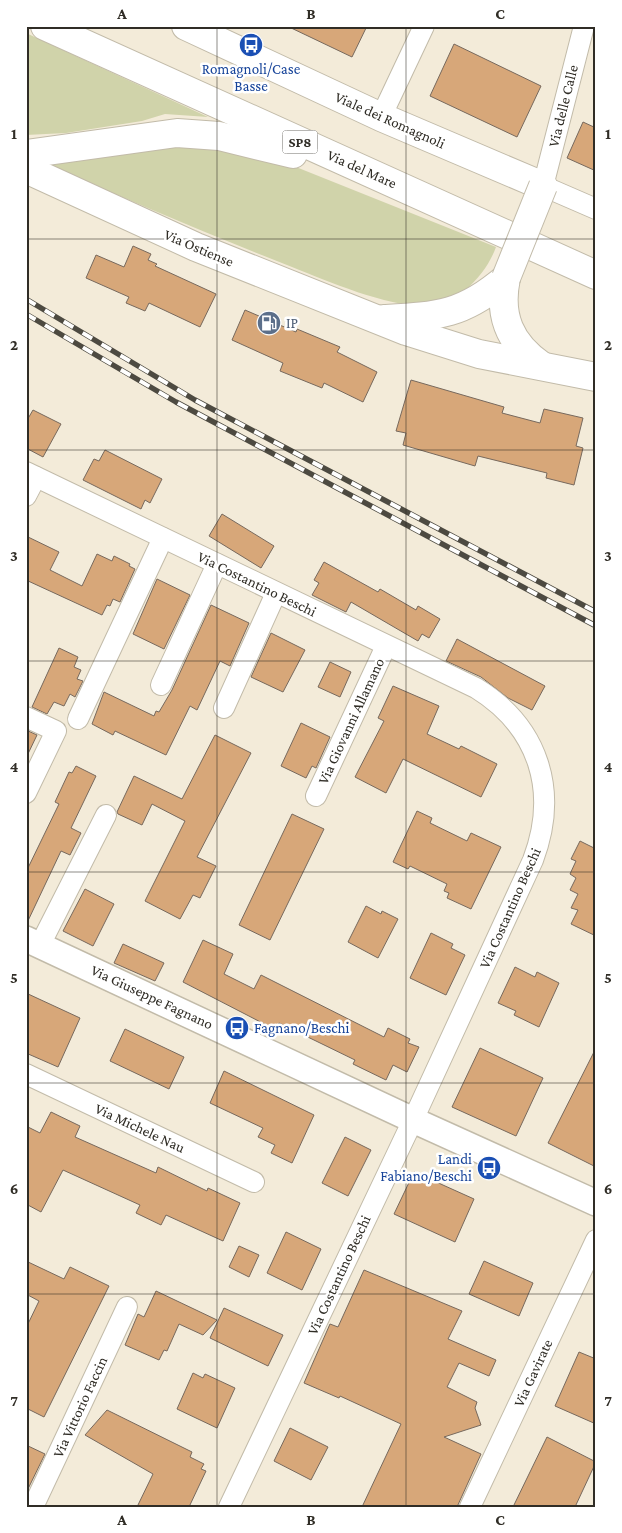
<svg xmlns="http://www.w3.org/2000/svg" width="622" height="1533" font-family="'Crimson Pro',serif">
<style>
.green{fill:#d0d3aa}
.building{fill:#d7a779;stroke:#77695d}
.lines{fill:none;stroke-linecap:round;stroke-linejoin:round}
.minor-casing{stroke:#c2bba9;stroke-width:22}
.tertiary-casing{stroke:#c2bba9;stroke-width:28}
.secondary-casing{stroke:#c2bba9;stroke-width:30}
.primary-casing{stroke:#c2bba9;stroke-width:30}
.minor{stroke:#fff;stroke-width:20}
.tertiary{stroke:#fff;stroke-width:25}
.secondary{stroke:#fff;stroke-width:28}
.primary{stroke:#fff;stroke-width:28}
.rail-casing{stroke:#4d4a41;stroke-width:5.5}
.rail{stroke:#fff;stroke-width:4;stroke-dasharray:11;stroke-linecap:butt}
.secondary-bridge-casing{stroke:#c2bba9;stroke-width:30;stroke-linecap:butt}
.secondary-bridge{stroke:#fff;stroke-width:28}
.grid{fill:none;stroke:#302d26;stroke-width:1;stroke-opacity:0.55}
.labels{text-anchor:middle;stroke-width:5;stroke-linejoin:round;paint-order:stroke}
.shield{fill:#fff;stroke:#6e6c67;stroke-width:1}
.shield-label{font-size:14px;font-weight:bold;fill:#302d26}
.transit-label{font-size:15px;fill:#164399;stroke:#fff}
.street-label{font-size:15px;fill:#302d26;stroke:#fff}
.service-label{font-size:15px;fill:#4e5e75;stroke:#fff;text-anchor:start}
.neatline{fill:none;stroke:#302d26;stroke-width:2}
.grid-label{font-size:16px;text-anchor:middle;font-weight:bold;fill:#302d26}
</style>
<rect width="100%" height="100%" fill="#f3ebd9"/>
<g class="green">
<polygon points="26,33 208,117 165,114 142,121 66,133 26,135"/>
<path d="M190,140L276,159L496,247C486,275 457,306 425,306C385,306 330,282 292,267C208,234 126,199 44,163Z"/>
</g>
<g class="building">
<polygon points="287,26 367,26 352,57"/>
<polygon points="454,44 541,86 517,137 430,96"/>
<polygon points="583,122 596,128 596,171 567,158"/>
<polygon points="133,246 151,254 148,260 157,264 155,266 216,294 200,327 149,303 145,311 126,303 129,297 86,278 96,255 124,267"/>
<polygon points="245,310 296,332 297,329 340,347 337,352 377,372 363,402 324,383 322,388 280,371 283,363 232,340"/>
<polygon points="411,380 504,407 502,413 540,423 544,409 583,418 576,446 583,448 574,485 546,478 547,473 478,456 475,466 403,445 406,433 396,431"/>
<polygon points="33,410 61,424 43,457 26,448 26,422"/>
<polygon points="105,450 162,479 150,503 145,500 141,509 83,480 94,459 99,461"/>
<polygon points="222,514 274,546 261,568 209,536"/>
<polygon points="26,536 59,552 50,570 82,586 97,554 112,561 114,556 130,564 129,566 135,569 120,602 113,599 110,606 107,605 102,615 26,580"/>
<polygon points="324,562 378,592 380,589 416,610 418,606 440,619 429,638 422,634 418,641 351,602 346,612 312,595 319,583 314,580"/>
<polygon points="157,579 190,595 164,649 133,634"/>
<polygon points="211,605 249,623 230,666 220,661 197,710 190,706 166,755 115,731 113,735 92,724 104,692 154,716 156,711 159,712 172,690"/>
<polygon points="271,633 305,650 283,692 251,677"/>
<polygon points="457,639 545,686 532,710 508,698 481,677 446,661"/>
<polygon points="59,648 78,657 74,667 81,670 77,679 83,681 75,697 70,694 64,706 54,702 47,714 32,707"/>
<polygon points="330,662 351,672 340,697 318,687"/>
<polygon points="393,686 439,706 427,734 459,749 461,746 497,764 481,797 403,759 386,793 355,777 384,721 378,718"/>
<polygon points="301,723 330,737 316,768 312,766 306,778 281,766"/>
<polygon points="26,730 37,735 26,758"/>
<polygon points="215,735 251,753 197,857 216,866 200,898 193,895 180,919 145,901 185,821 152,804 142,825 118,814 117,812 134,776 182,799"/>
<polygon points="76,766 96,776 71,828 81,833 70,855 61,851 26,925 26,872 59,804 55,802 69,772 72,773"/>
<polygon points="417,811 432,818 430,823 467,841 471,833 501,847 471,909 447,898 449,893 444,891 447,884 410,866 408,869 393,862"/>
<polygon points="292,814 324,829 270,940 239,925"/>
<polygon points="580,841 596,849 596,936 571,924 578,910 571,908 578,894 570,890 576,878 570,874 576,861 571,859"/>
<polygon points="85,889 114,904 93,946 63,931"/>
<polygon points="366,906 381,914 382,911 398,919 378,958 348,942"/>
<polygon points="431,933 453,944 451,948 465,955 446,995 410,978"/>
<polygon points="203,940 233,954 224,974 254,989 261,975 384,1037 388,1028 410,1039 408,1043 419,1047 407,1072 393,1065 386,1080 353,1064 355,1060 279,1023 276,1030 183,982"/>
<polygon points="123,944 164,963 155,981 114,963"/>
<polygon points="515,967 535,977 537,972 559,983 539,1027 514,1015 516,1011 498,1003"/>
<polygon points="26,993 80,1018 58,1067 26,1053"/>
<polygon points="125,1029 184,1057 169,1089 110,1061"/>
<polygon points="480,1048 543,1078 516,1136 452,1107"/>
<polygon points="596,1048 596,1167 548,1143"/>
<polygon points="224,1071 314,1115 292,1163 271,1153 275,1145 258,1137 263,1128 210,1103"/>
<polygon points="51,1112 80,1126 75,1137 156,1173 158,1167 207,1191 208,1188 240,1203 223,1241 166,1215 161,1225 136,1213 140,1205 63,1170 41,1212 26,1204 26,1126 40,1133"/>
<polygon points="345,1137 371,1150 348,1196 322,1183"/>
<polygon points="414,1172 474,1199 455,1242 394,1214"/>
<polygon points="286,1232 321,1249 302,1290 267,1273"/>
<polygon points="239,1246 259,1255 249,1277 229,1267"/>
<polygon points="26,1261 64,1279 70,1267 109,1286 44,1417 26,1408 26,1328 39,1301 26,1294"/>
<polygon points="484,1261 533,1283 519,1316 469,1294"/>
<polygon points="364,1270 462,1311 448,1339 496,1360 489,1376 459,1363 447,1387 477,1402 475,1408 481,1425 444,1437 481,1454 457,1507 362,1507 401,1424 340,1396 339,1398 304,1383 330,1324 338,1327"/>
<polygon points="156,1291 217,1320 203,1335 179,1324 167,1351 164,1350 159,1360 125,1345 138,1314 144,1317"/>
<polygon points="224,1308 283,1335 268,1366 210,1338"/>
<polygon points="579,1352 596,1359 596,1424 555,1406"/>
<polygon points="193,1373 203,1378 205,1374 235,1388 217,1428 177,1409"/>
<polygon points="107,1410 192,1452 190,1457 204,1464 201,1469 206,1471 189,1507 137,1507 153,1474 85,1435"/>
<polygon points="290,1428 328,1447 311,1480 274,1461"/>
<polygon points="547,1437 596,1462 575,1507 513,1507"/>
<polygon points="26,1445 45,1454 26,1493"/>
</g>
<g class="lines">
<g class="minor-casing">
<g id="minor">
<polyline points="584,26 543,186 596,209"/>
<polyline points="381,117 424,26"/>
<path d="M26,472L476,688C539,727 559,791 533,860L413,1120L229,1507"/>
<polyline points="26,496 36,477"/>
<polyline points="161,685 217,564"/>
<polyline points="224,708 276,593"/>
<polyline points="26,717 56,731 26,793"/>
<polyline points="78,719 163,538"/>
<polyline points="316,796 386,646"/>
<polyline points="40,945 106,815"/>
<polyline points="26,1074 254,1182"/>
<polyline points="33,1507 127,1307"/>
<polyline points="470,1507 596,1240"/>
</g>
</g>
<g class="tertiary-casing">
<polyline id="tertiary" points="26,939 413,1120 596,1203"/>
</g>
<g class="secondary-casing">
<g id="secondary">
<polyline points="186,26 381,117 543,186"/>
<polyline points="26,169 196,247 406,331 479,354 596,377"/>
<path d="M506,278C498,316 510,344 542,366"/>
<path d="M384,319C438,316 463,315 506,278"/>
</g>
</g>
<g class="primary-casing">
<g id="primary">
<polyline points="45,26 596,275"/>
<polyline points="26,154 177,133 219,136 293,154"/>
</g>
</g>
<use href="#minor" class="minor"/>
<use href="#tertiary" class="tertiary"/>
<use href="#secondary" class="secondary"/>
<use href="#primary" class="primary"/>
<g class="rail-casing">
<g id="rail">
<polyline points="26,299 195,400 596,612"/>
<polyline points="26,314 176,402 596,626"/>
</g>
</g>
<use href="#rail" class="rail"/>
<g class="secondary-bridge-casing">
<polyline id="secondary-bridge" points="506,278 543,186"/>
</g>
<use href="#secondary-bridge" class="secondary-bridge"/>
</g>
<path class="grid" d="M217,26V1507M406,26V1507M26,239H596M26,450H596M26,661H596M26,872H596M26,1083H596M26,1294H596"/>
<defs>
<g id="bus-disc" transform="scale(1.25)"><circle r="9.5" fill="#1a4fb4" stroke="#fff"/><path d="M-5-6H5V4H4V6H2V4H-2V6H-4V4H-5ZM-3.5-4V0h7V-4ZM-3.5 1.2v1.5H-2V1.2ZM2 1.2v1.5H3.5V1.2Z" fill="#fff"/></g>
<g id="fuel-disc" transform="scale(1.25)"><circle r="9.5" fill="#5c6f8a" stroke="#fff"/><path d="M-5.5-6h7V0h2V4h1.3V-2.5L3-4.5l.8-.8L6-3V5H2.5V1h-1V6h-7ZM-4.2-4.7v3.2H.2V-4.7Z" fill="#fff"/></g>
</defs>
<g fill-rule="evenodd">
<use href="#bus-disc" x="251" y="45"/>
<use href="#fuel-disc" x="269" y="323"/>
<use href="#bus-disc" x="237" y="1028"/>
<use href="#bus-disc" x="489" y="1168"/>
</g>
<g class="labels">
<rect class="shield" x="282.5" y="130.5" width="35" height="23" rx="4"/>
<g class="shield-label">
<text x="300" y="147">SP8</text>
</g>
<g class="transit-label">
<text x="251" y="74">Romagnoli/Case<tspan x="251" dy="17">Basse</tspan></text>
<text x="254" y="1033" text-anchor="start">Fagnano/Beschi</text>
<text x="472" y="1164" text-anchor="end">Landi<tspan x="472" dy="17">Fabiano/Beschi</tspan></text>
</g>
<g class="street-label">
<text transform="translate(563 106) rotate(-76)" y="5">Via delle Calle</text>
<text transform="translate(390 120) rotate(24)" y="5">Viale dei Romagnoli</text>
<text transform="translate(362 169) rotate(24)" y="5">Via del Mare</text>
<text transform="translate(199 248) rotate(23)" y="5">Via Ostiense</text>
<text transform="translate(257 584) rotate(26)" y="5">Via Costantino Beschi</text>
<text transform="translate(351 721) rotate(-65)" y="5">Via Giovanni Allamano</text>
<text transform="translate(510 908) rotate(-66)" y="5">Via Costantino Beschi</text>
<text transform="translate(152 997) rotate(25)" y="5">Via Giuseppe Fagnano</text>
<text transform="translate(140 1128) rotate(25)" y="5">Via Michele Nau</text>
<text transform="translate(339 1275) rotate(-65)" y="5">Via Costantino Beschi</text>
<text transform="translate(533 1373) rotate(-65)" y="5">Via Gavirate</text>
<text transform="translate(80 1407) rotate(-65)" y="5">Via Vittorio Faccin</text>
</g>
<g class="service-label">
<text x="286" y="328">IP</text>
</g>
</g>
<rect width="622" height="1533" fill="none" stroke="#ffffff" stroke-width="55"/>
<rect x="28" y="28" width="566" height="1478" class="neatline"/>
<g class="grid-label">
<text x="122" y="19">A</text>
<text x="311" y="19">B</text>
<text x="500" y="19">C</text>
<text x="14" y="139">1</text>
<text x="608" y="139">1</text>
<text x="14" y="350">2</text>
<text x="608" y="350">2</text>
<text x="14" y="561">3</text>
<text x="608" y="561">3</text>
<text x="14" y="772">4</text>
<text x="608" y="772">4</text>
<text x="14" y="983">5</text>
<text x="608" y="983">5</text>
<text x="14" y="1194">6</text>
<text x="608" y="1194">6</text>
<text x="14" y="1406">7</text>
<text x="608" y="1406">7</text>
<text x="122" y="1525">A</text>
<text x="311" y="1525">B</text>
<text x="500" y="1525">C</text>
</g>
</svg>
